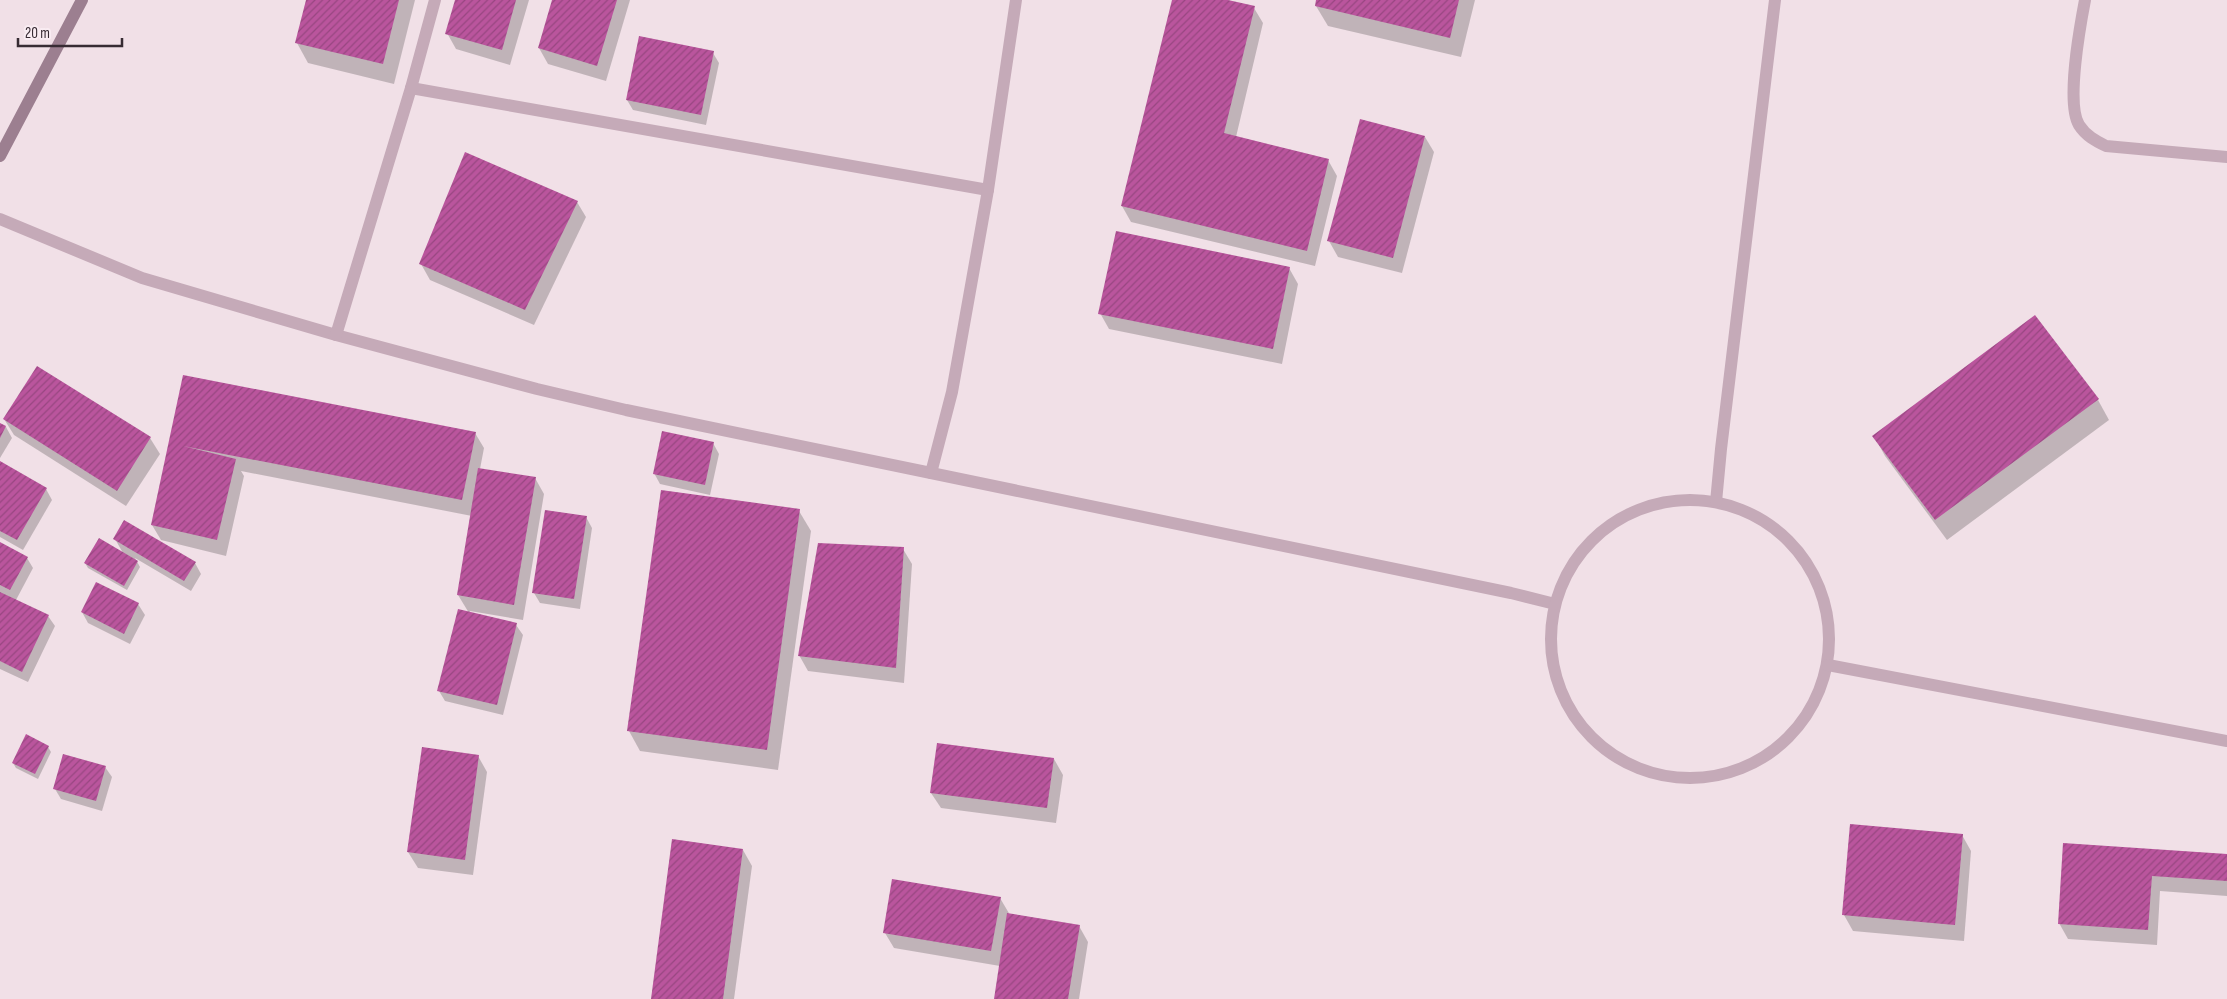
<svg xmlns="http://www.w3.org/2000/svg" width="2227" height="999" font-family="'Sofia Sans Condensed',sans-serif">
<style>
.shadow{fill:#0003}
.building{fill:url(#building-hatch)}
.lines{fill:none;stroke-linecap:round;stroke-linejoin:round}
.minor{stroke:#c5aab8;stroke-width:12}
.secondary{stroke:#9c7f90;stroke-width:12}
</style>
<defs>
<pattern id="building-hatch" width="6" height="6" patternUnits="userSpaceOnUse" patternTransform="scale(1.25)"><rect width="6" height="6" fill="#ba559d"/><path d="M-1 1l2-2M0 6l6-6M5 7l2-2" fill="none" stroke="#984781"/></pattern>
</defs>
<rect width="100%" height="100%" fill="#f1e0e7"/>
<g class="shadow">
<polygon points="307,0 415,0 394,84 308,63 297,43"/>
<polygon points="457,0 529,0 510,65 456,49 447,33"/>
<polygon points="553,0 630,0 606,81 548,64 539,48"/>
<polygon points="1173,0 1222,0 1254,8 1263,23 1236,137 1328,160 1337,176 1315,266 1131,222 1122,206"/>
<polygon points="1317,0 1475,0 1461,57 1328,26 1316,6"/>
<polygon points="713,53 719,63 706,125 633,110 627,100"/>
<polygon points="1425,137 1434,152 1402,273 1338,257 1329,241"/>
<polygon points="577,202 586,217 534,325 430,280 421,264"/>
<polygon points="1289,268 1298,284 1282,364 1109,329 1100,313"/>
<polygon points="38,368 150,438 160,454 126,506 14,435 4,419"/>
<polygon points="184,377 475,433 484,448 480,469 535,478 544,494 523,620 470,611 469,613 516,625 523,635 503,715 445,701 439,691 469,613 458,595 472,516 241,471 244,476 226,556 161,540 152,525"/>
<polygon points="2098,400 2109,420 1947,540 1885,456 1874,436"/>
<polygon points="0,424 6,427 12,438 0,458"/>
<polygon points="713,443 719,454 710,495 660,484 654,473"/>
<polygon points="0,462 46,489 52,500 23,550 0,537"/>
<polygon points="799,511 811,531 778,770 640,751 629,731"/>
<polygon points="586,517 592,528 580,609 540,603 534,593"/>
<polygon points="115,539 195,563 201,574 191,591 135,558 140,567 127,590 88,568 85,563 123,553"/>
<polygon points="0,543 27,558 33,568 16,600 48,616 55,626 28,682 0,669"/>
<polygon points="903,549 912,564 904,683 808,671 799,655"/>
<polygon points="138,604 145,615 130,644 88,623 82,612"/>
<polygon points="48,747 51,752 38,779 16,768 13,763"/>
<polygon points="478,756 487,772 473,875 418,868 408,852"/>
<polygon points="1054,759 1063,775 1056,823 941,808 931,793"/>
<polygon points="105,767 112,777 102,811 61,799 55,789"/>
<polygon points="1851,826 1962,835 1971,851 1964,941 1853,931 1844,915"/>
<polygon points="2064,844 2227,855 2227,896 2160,891 2157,945 2068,939 2059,923"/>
<polygon points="743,850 752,866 734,999 652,999"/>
<polygon points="1000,898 1010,915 1079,926 1088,942 1079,999 995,999 1000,966 894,948 885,933"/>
</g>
<g class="building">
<polygon points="306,0 399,0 383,64 295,43"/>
<polygon points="455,0 516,0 502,50 445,34"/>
<polygon points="552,0 617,0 597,66 538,48"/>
<polygon points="1172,0 1228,0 1255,6 1224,133 1329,159 1307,251 1121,206"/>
<polygon points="1316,0 1459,0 1450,38 1315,6"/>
<polygon points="639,36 714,51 701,115 626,100"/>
<polygon points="1360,119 1425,136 1393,258 1327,241"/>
<polygon points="465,152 578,201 525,310 419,264"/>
<polygon points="1116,231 1290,267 1273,349 1098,314"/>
<polygon points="2035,315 2099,399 1935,520 1872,436"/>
<polygon points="37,366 151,437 117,491 3,419"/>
<polygon points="183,375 476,432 462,500 183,446 236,459 217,540 151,525"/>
<polygon points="0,423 6,426 0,438"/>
<polygon points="662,431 714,442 705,485 653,474"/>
<polygon points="0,461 47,488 17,540 0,531"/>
<polygon points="478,468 536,477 514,605 457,595"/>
<polygon points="661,490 800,509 767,750 627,731"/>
<polygon points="545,510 587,516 574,599 532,593"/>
<polygon points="124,520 196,562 184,581 113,539"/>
<polygon points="99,538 138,561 124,586 84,563"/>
<polygon points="0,542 28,557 10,590 0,585"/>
<polygon points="818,543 904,547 896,668 798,656"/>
<polygon points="96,582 139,603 124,634 81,612"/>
<polygon points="0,592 49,615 22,672 0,661"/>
<polygon points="458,609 517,623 497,705 437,691"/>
<polygon points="26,734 49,746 35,774 12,763"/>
<polygon points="937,743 1054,758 1047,808 930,793"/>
<polygon points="422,747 479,755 465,860 407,852"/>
<polygon points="63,754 106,766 96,801 53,789"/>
<polygon points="1850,824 1963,834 1955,925 1842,915"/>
<polygon points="672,839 743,849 723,999 651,999"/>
<polygon points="2063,843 2227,854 2227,881 2152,876 2148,930 2058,924"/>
<polygon points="892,879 1001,897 991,951 883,933"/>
<polygon points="1007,913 1080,925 1068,999 994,999"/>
</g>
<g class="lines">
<g class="minor">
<path d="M2085,0C2080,26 2066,104 2079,125C2086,136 2096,141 2106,146L2227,157"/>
<polyline points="411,88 988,190"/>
<polyline points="0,219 142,278 336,335 537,389 626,410 931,473 952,392 988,190 1016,0"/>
<polyline points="336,335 411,88 435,0"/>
<polyline points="931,473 1511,593 1555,604"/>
<circle cx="1690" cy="639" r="139"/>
<polyline points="1716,502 1721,449 1775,0"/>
<polyline points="1828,665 2227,741"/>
</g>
<polyline class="secondary" points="0,156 82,0"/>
</g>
<path d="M18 38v8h104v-8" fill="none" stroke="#372b33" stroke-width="2.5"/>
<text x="25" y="38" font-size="15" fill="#372b33" stroke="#f9ecf2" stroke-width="4" paint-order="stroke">20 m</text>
</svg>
